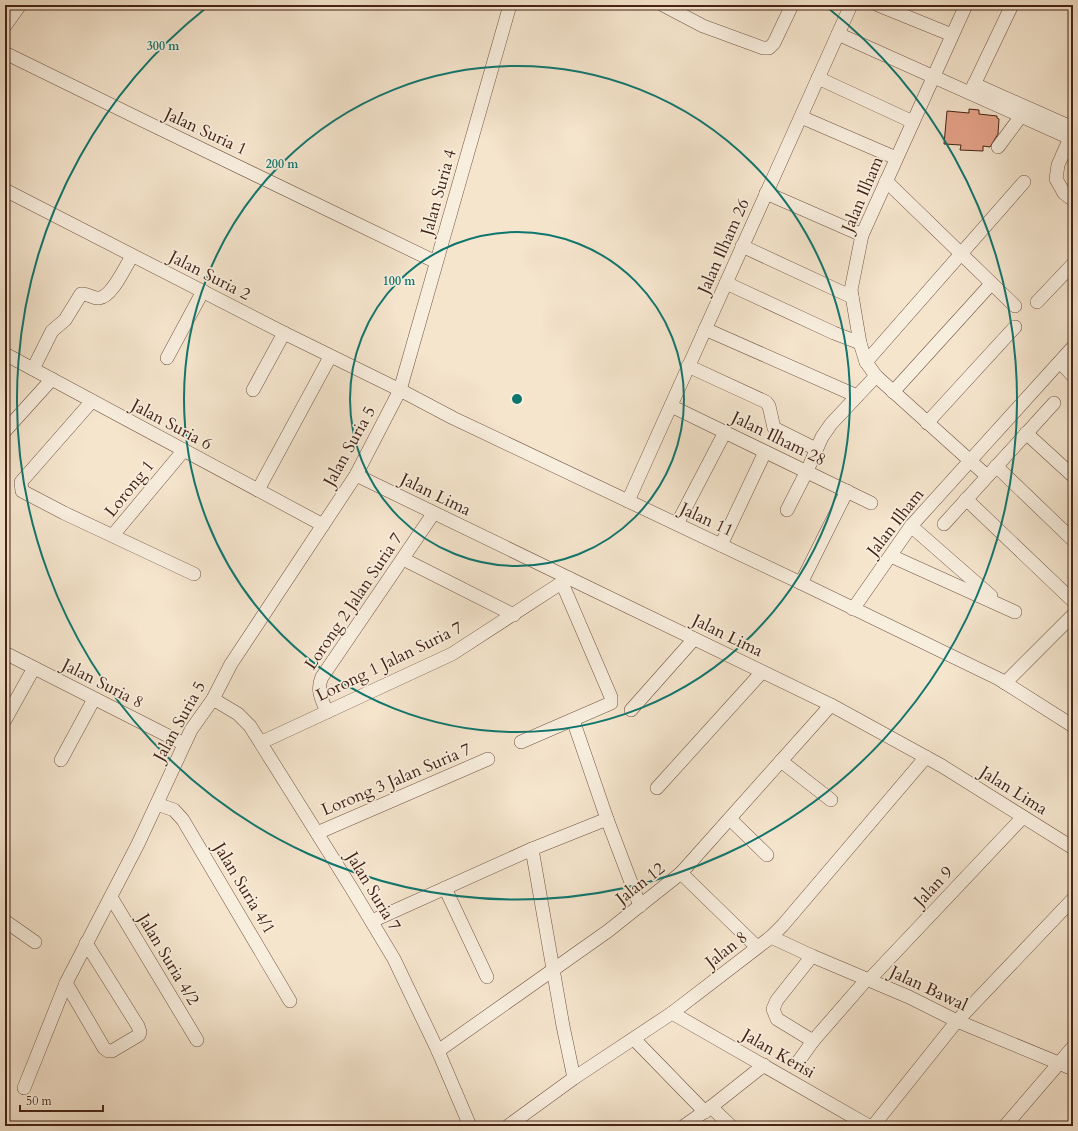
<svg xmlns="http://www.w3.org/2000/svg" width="1078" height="1131" font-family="Cardo,serif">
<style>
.building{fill:#e7a48b;stroke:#452316}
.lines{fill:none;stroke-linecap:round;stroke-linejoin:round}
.minor-casing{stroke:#715444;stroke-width:14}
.minor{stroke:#f8eede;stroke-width:13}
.ring{fill:none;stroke:#0f766e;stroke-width:2}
.labels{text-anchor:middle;stroke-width:3.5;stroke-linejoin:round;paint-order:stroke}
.street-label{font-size:17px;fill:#452316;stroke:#f8eede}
.centre{fill:#0f766e;stroke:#f8eede;stroke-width:2}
.ring-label{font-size:12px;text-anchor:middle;font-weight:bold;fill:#0f766e;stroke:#f8eede;stroke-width:3.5;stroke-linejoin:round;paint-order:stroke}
</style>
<rect width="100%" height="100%" fill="#f5e5cd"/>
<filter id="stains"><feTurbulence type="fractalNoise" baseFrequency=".005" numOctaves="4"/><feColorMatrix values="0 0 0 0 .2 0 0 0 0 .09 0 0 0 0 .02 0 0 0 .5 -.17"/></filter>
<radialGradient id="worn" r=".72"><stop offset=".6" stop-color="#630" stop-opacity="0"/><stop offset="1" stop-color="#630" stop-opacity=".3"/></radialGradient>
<polygon class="building" points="969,109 979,110 979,114 997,116 997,118 999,119 998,134 990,147 983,146 983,151 960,150 961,145 944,144 947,111 969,113"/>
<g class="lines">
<g class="minor-casing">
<g id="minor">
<polyline points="663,5 703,26 763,48 769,48 774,43 792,5"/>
<polyline points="878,5 952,35"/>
<polyline points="966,5 862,235 851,290 860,343 866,362 876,376 987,476"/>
<polyline points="5,26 20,5"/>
<polyline points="838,34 1070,138"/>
<polyline points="5,53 146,122 436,262"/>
<polyline points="818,78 913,122"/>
<polyline points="974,84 1073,128"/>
<polyline points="971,91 1012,5"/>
<polyline points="801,117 896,158"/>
<polyline points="1073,131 1058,165 1056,179 1064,193 1073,200"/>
<polyline points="998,147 1021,116"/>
<polyline points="886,181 1015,306"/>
<polyline points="5,190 284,333 400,390 453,418 801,583 999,679 1073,726"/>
<polyline points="766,193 862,235"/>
<polyline points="742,246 852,297"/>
<polyline points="726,283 834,333 860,343"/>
<polyline points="1037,302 1073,264"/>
<polyline points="705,329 857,396"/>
<polyline points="5,354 323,525"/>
<polyline points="167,358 203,291"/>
<polyline points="866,362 1024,182"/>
<polyline points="1060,362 1073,376"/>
<polyline points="688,366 766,402 769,406 774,428 816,449"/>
<path d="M33,369L52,331L65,320L81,294C88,293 93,299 99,298C112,297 125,267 132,256"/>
<polyline points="253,390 284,333"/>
<polyline points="893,392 991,284"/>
<polyline points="92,401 21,482 22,491 64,513 194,574"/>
<polyline points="671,406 871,503"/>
<polyline points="927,423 1015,327"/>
<polyline points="5,431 52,379"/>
<polyline points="1026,433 1073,476"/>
<polyline points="996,466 1073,540"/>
<polyline points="356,475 831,705 942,766 1073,848"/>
<polyline points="258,490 330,357"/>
<polyline points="966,499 1073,601"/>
<polyline points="628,501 851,5"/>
<polyline points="787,510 807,471 822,437 831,424 876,376"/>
<polyline points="677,524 725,432"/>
<polyline points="944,524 1054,403"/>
<polyline points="911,526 991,596"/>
<polyline points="113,535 184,450"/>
<polyline points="721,545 765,452"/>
<polyline points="891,556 1015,612"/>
<polyline points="403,559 514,615"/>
<polyline points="801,583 847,491"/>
<polyline points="853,609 911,526 1073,347"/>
<polyline points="5,653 184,744"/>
<polyline points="1005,683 1073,615"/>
<polyline points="213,699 238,714 250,726 352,889 394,959 438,1051 470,1126"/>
<polyline points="631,710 694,639"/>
<path d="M327,712C322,700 316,690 322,677L433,514"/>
<polyline points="5,720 34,668"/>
<polyline points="573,720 607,819 640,906"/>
<polyline points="262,742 452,654 569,578"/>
<polyline points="521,742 611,703 611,697 562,583"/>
<polyline points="61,760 94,699"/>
<polyline points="781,761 831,800"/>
<polyline points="657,788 762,672"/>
<polyline points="157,804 174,810 183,820 290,1001"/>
<polyline points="730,819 767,855"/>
<polyline points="317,833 488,759"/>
<polyline points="532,849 563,1026 574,1078"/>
<polyline points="681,873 757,947"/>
<polyline points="445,888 487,977"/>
<polyline points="111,897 197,1040"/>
<polyline points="5,921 35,942"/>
<polyline points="372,921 532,849 607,819"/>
<polyline points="771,937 812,956 909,997 957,1021 1073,1069"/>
<polyline points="812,956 777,1000 773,1009 777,1019 813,1041"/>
<polyline points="869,980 1023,817"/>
<polyline points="66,983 104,1048 108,1051 112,1051 139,1035 140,1032 138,1026 86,943"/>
<polyline points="672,1013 869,1126"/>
<polyline points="634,1039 705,1112"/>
<polyline points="438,1051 608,931 681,873 831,705"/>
<polyline points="798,1062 813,1041 867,979"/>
<polyline points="24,1088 66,983 138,844 191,730 213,699 231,664 356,475 400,390 510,5"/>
<polyline points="711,1107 731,1126"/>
<polyline points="508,1126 574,1078 672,1013 771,937 783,925 926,757"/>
<polyline points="684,1126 711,1107 764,1065"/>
<polyline points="873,1126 957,1021 1073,899"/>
<polyline points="1005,1126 1073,1047"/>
</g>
</g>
<use href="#minor" class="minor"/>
</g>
<g class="ring">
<circle cx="517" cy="399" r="167"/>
<circle cx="517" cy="399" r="333"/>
<path d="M828 8A500 500 0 1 1 206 8"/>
</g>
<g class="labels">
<g class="street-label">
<text transform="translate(206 131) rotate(25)" y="6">Jalan Suria 1</text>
<text transform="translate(438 192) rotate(-74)" y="6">Jalan Suria 4</text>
<text transform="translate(862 194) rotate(-67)" y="6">Jalan Ilham</text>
<text transform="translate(723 246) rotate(-66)" y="6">Jalan Ilham 26</text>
<text transform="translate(210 275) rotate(27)" y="6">Jalan Suria 2</text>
<text transform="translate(172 424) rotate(28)" y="6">Jalan Suria 6</text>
<text transform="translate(779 438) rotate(26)" y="6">Jalan Ilham 28</text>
<text transform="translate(349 446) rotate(-61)" y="6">Jalan Suria 5</text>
<text transform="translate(129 488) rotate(-51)" y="6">Lorong 1</text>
<text transform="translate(436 494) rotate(26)" y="6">Jalan Lima</text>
<text transform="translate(707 519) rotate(25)" y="6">Jalan 11</text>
<text transform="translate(895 522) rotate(-52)" y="6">Jalan Ilham</text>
<text transform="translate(353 601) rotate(-56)" y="6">Lorong 2 Jalan Suria 7</text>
<text transform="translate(728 635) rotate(26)" y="6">Jalan Lima</text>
<text transform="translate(389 661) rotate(-26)" y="6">Lorong 1 Jalan Suria 7</text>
<text transform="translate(103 683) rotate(27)" y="6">Jalan Suria 8</text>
<text transform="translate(179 721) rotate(-61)" y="6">Jalan Suria 5</text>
<text transform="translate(396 779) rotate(-23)" y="6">Lorong 3 Jalan Suria 7</text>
<text transform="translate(1014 790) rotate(32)" y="6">Jalan Lima</text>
<text transform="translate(640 883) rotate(-38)" y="6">Jalan 12</text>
<text transform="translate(933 886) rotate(-47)" y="6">Jalan 9</text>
<text transform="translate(245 888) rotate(59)" y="6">Jalan Suria 4/1</text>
<text transform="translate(374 891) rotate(59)" y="6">Jalan Suria 7</text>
<text transform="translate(726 949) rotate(-38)" y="6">Jalan 8</text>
<text transform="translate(169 959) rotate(59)" y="6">Jalan Suria 4/2</text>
<text transform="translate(929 988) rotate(25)" y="6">Jalan Bawal</text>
<text transform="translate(779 1053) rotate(30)" y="6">Jalan Kerisi</text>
</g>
</g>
<circle cx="517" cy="399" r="6" class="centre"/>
<g class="ring-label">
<text x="163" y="50">300 m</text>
<text x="282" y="168">200 m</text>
<text x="399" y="285">100 m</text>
</g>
<rect width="1078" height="1131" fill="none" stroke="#f5e5cd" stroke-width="20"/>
<rect x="6" y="6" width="1066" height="1119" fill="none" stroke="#452316" stroke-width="2"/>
<rect x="10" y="10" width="1058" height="1111" fill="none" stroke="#452316"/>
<path d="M20 1105v6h83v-6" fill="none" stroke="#452316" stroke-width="2"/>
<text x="26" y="1105" font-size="12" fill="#452316" stroke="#f8eede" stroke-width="3" paint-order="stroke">50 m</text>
<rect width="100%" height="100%" filter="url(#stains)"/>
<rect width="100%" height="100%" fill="url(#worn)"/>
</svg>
